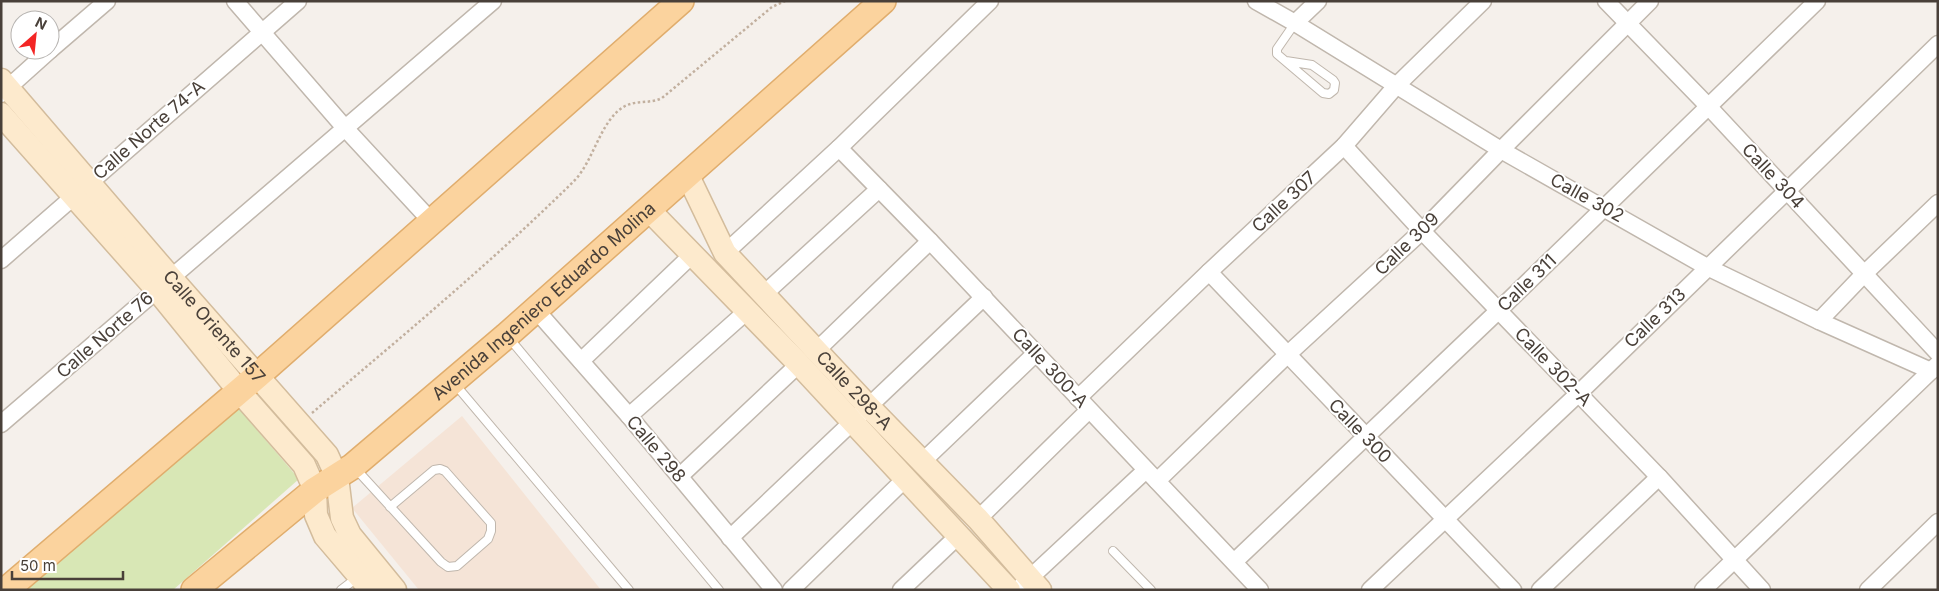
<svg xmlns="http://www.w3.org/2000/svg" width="1939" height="591" font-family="Inter,sans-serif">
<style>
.commercial{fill:#f5e4d7}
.green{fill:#d8e7b5}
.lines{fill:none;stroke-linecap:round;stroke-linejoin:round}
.lane-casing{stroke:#c0b7ad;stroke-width:10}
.street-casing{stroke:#c0b7ad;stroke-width:19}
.secondary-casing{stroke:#d3bc9c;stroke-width:25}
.primary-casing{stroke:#e0ad6d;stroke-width:28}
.path{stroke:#c2b09f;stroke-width:2.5;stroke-dasharray:2.5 2.5;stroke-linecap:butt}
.lane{stroke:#fff;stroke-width:8}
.street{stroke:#fff;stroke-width:16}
.secondary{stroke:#fdeacd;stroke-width:22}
.primary{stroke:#fbd39e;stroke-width:25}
.labels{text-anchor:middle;stroke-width:4;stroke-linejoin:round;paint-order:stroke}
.street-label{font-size:18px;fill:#494039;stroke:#fff}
</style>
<rect width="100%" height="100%" fill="#f5f0eb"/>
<polygon class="commercial" points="462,416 601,590 419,590 352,508"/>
<polygon class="green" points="236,405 299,479 173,590 19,590"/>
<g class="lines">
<g class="lane-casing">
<g id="lane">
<polyline points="1286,61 1312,65 1333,80 1335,83 1334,90 1329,94 1323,93 1277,54 1277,49 1295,23"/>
<polyline points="509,338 719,590"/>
<polyline points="454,383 629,590"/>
<polyline points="355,468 441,562 448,567 457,566 488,539 491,531 491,523 445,471 440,469 434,470 390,507"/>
<polyline points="1113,551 1151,590"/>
<polyline points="341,590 358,577"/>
</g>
</g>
<g class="street-casing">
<g id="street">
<polyline points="235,1 345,128 431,221"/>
<polyline points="1256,1 1295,23 1501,150 1707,267 1819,321 1931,371"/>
<polyline points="1606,1 1708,106 1938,353"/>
<polyline points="1295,23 1318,1"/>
<polyline points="50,50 107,1"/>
<polyline points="1,94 50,50"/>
<polyline points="1344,146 1422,231 1659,477 1762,590"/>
<polyline points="839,148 930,241 1260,590"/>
<polyline points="725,253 839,148 990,1"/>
<polyline points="1,260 298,1"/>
<polyline points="1209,272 1513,590"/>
<polyline points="763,295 879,189"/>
<polyline points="536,310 629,416 774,590"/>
<polyline points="1819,321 1864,274 1938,203"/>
<polyline points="816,351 930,241"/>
<polyline points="581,361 693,254"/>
<polyline points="1078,398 1209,272 1344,146 1396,86 1483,1"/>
<polyline points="629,416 747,311"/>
<polyline points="1,424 493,1"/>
<polyline points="922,462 1036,353"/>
<polyline points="680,476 799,364"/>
<polyline points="1157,481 1287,355 1422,231 1501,150 1650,1"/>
<polyline points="978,519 1089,410"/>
<polyline points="730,538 984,297"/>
<polyline points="1234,562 1498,311 1817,1"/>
<polyline points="791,590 905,479"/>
<polyline points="901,590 959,535"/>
<polyline points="1017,590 1146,470"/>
<polyline points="1370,590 1579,393 1938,44"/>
<polyline points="1540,590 1659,477"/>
<polyline points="1703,590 1938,364"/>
<polyline points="1868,590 1938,522"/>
</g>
</g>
<g class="secondary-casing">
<g id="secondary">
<path id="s1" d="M1,80L171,278L327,455L337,477L342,518L350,535L395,590"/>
<polyline points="1,114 157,290 239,391 304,465 315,490 316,515 325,536 371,590"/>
<path id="s2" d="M688,176L725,253L868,406L978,519L1040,590"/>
<polyline points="649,210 799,364 1009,590"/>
</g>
</g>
<g class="primary-casing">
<g id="primary">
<polyline points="6,590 257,376 681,1"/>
<path id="s3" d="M194,590L315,490L353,466L506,336L883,1"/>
</g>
</g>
<path class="path" d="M312,413C401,337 491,263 574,181C594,161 600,120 625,106C637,100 650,104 662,98L772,7L785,1"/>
<use href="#lane" class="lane"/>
<use href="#street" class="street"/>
<use href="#secondary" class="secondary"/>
<use href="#primary" class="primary"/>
</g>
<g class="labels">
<g class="street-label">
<text transform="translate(149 130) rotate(-41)" y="6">Calle Norte 74-A</text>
<text transform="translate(1773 176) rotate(47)" y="6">Calle 304</text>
<text transform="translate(1587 198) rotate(29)" y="6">Calle 302</text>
<text transform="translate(1284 202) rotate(-43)" y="6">Calle 307</text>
<text transform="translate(1407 244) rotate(-44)" y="6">Calle 309</text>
<text transform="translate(1527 283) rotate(-44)" y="6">Calle 311</text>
<text dy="6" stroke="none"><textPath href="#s3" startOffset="454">Avenida Ingeniero Eduardo Molina</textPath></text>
<text transform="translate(1655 318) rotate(-44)" y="6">Calle 313</text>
<text dy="6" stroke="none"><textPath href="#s1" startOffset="326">Calle Oriente 157</textPath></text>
<text transform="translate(105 335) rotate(-41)" y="6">Calle Norte 76</text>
<text transform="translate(1553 367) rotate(46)" y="6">Calle 302-A</text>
<text transform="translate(1050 368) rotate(47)" y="6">Calle 300-A</text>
<text dy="6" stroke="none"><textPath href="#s2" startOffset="274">Calle 298-A</textPath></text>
<text transform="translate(1360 431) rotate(46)" y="6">Calle 300</text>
<text transform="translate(656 449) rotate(50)" y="6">Calle 298</text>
</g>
</g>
<rect width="1939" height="591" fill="none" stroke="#494039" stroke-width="5"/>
<g transform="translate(35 35) rotate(27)"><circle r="24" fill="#ffffff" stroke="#b6b3b0"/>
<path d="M0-4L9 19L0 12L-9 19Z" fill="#f32524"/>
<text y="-8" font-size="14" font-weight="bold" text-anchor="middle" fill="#494039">N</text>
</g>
<path d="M12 571v8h111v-8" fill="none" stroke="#494039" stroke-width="2.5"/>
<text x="20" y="571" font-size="15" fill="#494039" stroke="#ffffff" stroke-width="4" paint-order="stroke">50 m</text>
</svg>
